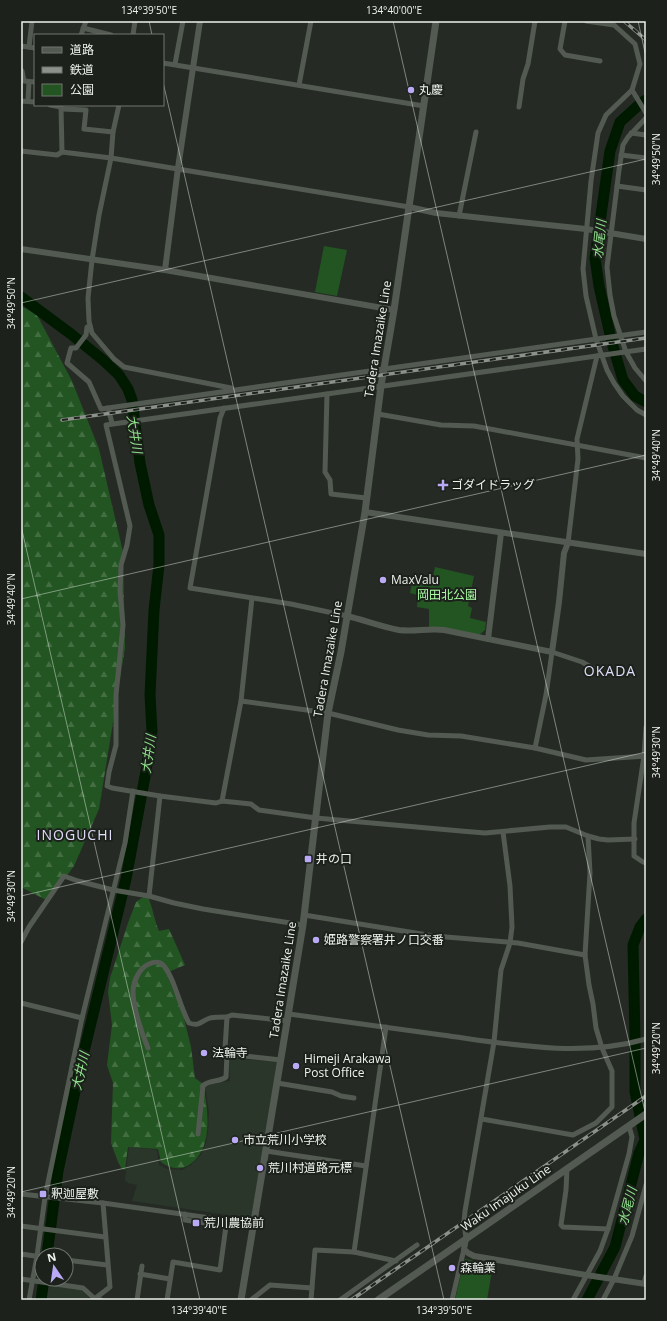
<svg xmlns="http://www.w3.org/2000/svg" width="667" height="1321" font-family="'Open Sans','Noto Sans JP',sans-serif">
<style>
.built{fill:#2b362a}
.forest{fill:url(#forest-firs)}
.green{fill:#225521}
.lines{fill:none;stroke-linecap:round;stroke-linejoin:round}
.river{stroke:#001a00;stroke-width:11}
.minor{stroke:#535a52;stroke-width:5}
.tertiary{stroke:#535a52;stroke-width:6}
.secondary{stroke:#535a52;stroke-width:7}
.rail-casing{stroke:#8c918b;stroke-width:3.5}
.rail{stroke:#1c221b;stroke-width:2;stroke-dasharray:6;stroke-linecap:butt}
.ticks{fill:none;stroke:#eef2ed;stroke-width:1;stroke-opacity:0.45}
.poi-dot{fill:#baaaf6;stroke:#1c221b;stroke-width:1.5}
.labels{text-anchor:middle;stroke-width:4;stroke-linejoin:round;paint-order:stroke}
.poi-label{font-size:12px;fill:#eef2ed;stroke:#1c221b;text-anchor:start}
.street-label{font-size:12px;fill:#eef2ed;stroke:#1c221b}
.park-label{font-size:12px;fill:#abfca6;stroke:#1c221b}
.water-label{font-size:13px;font-style:italic;fill:#90e18c;stroke:#1c221b}
.quarter-label{font-size:14px;letter-spacing:1px;fill:#e1ddfa;stroke:#1c221b}
.neatline{fill:none;stroke:#eef2ed;stroke-width:1.5}
.ticks-label{font-size:10px;text-anchor:middle;fill:#eef2ed}
</style>
<defs>
<pattern id="forest-firs" width="22" height="20" patternUnits="userSpaceOnUse"><rect width="22" height="20" fill="#225521"/><path d="M5 1l3.5 6h-7zM16 11l3.5 6h-7z" fill="#426e42"/></pattern>
</defs>
<rect width="100%" height="100%" fill="#252b24"/>
<g class="built">
<polygon points="232,1058 277,1062 252,1214 249,1218 132,1201 137,1185 128,1183 125,1180 129,1147 157,1150 159,1165 167,1169 182,1170 191,1165 201,1155 206,1143 208,1132 209,1112 205,1085 230,1081 229,1061"/>
<polygon points="48,1285 80,1289 89,1298 87,1300 46,1300"/>
</g>
<g class="forest">
<polygon points="21,306 37,315 72,381 99,449 123,552 125,648 99,809 74,866 48,901 21,887"/>
<path d="M143,897H148C153,908 154,920 159,931L169,929L185,965L166,973L183,1014L191,1047L195,1078L203,1084C208,1110 215,1153 185,1167C177,1170 167,1167 161,1162L158,1149L128,1147L125,1170L122,1169L118,1162L111,1143L113,1083L107,1065L112,1025L108,992L110,978L128,923L136,902Z"/>
</g>
<g class="green">
<polygon points="324,246 347,250 337,296 315,292"/>
<polygon points="435,567 474,576 468,606 472,608 470,618 486,622 485,630 479,635 429,627 429,609 417,607 418,595 410,593 414,575 433,577"/>
<polygon points="465,1259 493,1265 487,1300 455,1300 464,1261"/>
</g>
<g class="lines">
<g class="river">
<polyline points="646,100 641,103 620,122 610,151 595,258 599,286 612,343 623,380 635,396 646,402"/>
<polyline points="21,297 71,334 103,360 119,375 128,389 132,400 140,463 149,505 159,535 159,565 154,610 150,695 152,731 146,771 126,879 80,1068 58,1171 47,1255"/>
<polyline points="41,1300 44,1279"/>
<polyline points="587,1300 615,1247 639,1153 645,1140 635,1092 635,1039 633,945 640,927 646,919"/>
</g>
<g class="minor">
<polyline points="565,21 560,49 565,55 600,61"/>
<polyline points="586,21 614,25 635,44 640,64 632,90 606,115 598,133 591,181 583,269 586,296 596,339 607,370 614,383 623,396 637,410 646,415"/>
<polyline points="83,28 111,35"/>
<polyline points="81,35 86,21"/>
<polyline points="133,35 135,21"/>
<polyline points="21,46 35,48"/>
<polyline points="29,47 32,21"/>
<polyline points="163,63 424,106"/>
<polyline points="175,64 183,21"/>
<polyline points="21,70 22,71 24,81 35,82"/>
<polyline points="299,85 311,21"/>
<polyline points="632,90 646,113"/>
<polyline points="21,101 35,102"/>
<polyline points="28,101 29,82"/>
<polyline points="50,105 61,107 62,152"/>
<polyline points="119,105 113,132 111,158 99,215 92,260 88,298 89,321 92,333 114,359 124,367 231,388"/>
<polyline points="519,107 523,79 528,64 535,21"/>
<polyline points="62,109 86,110 84,129 113,132"/>
<polyline points="646,118 628,137 623,145 619,170 607,267 610,295 614,316 626,352 635,368 646,381"/>
<polyline points="631,133 646,135"/>
<polyline points="21,151 57,155 62,152 111,158 409,207"/>
<polyline points="621,155 646,158"/>
<polyline points="617,186 646,190"/>
<polyline points="459,216 476,132"/>
<polyline points="90,326 87,327 86,335 76,348 71,348 67,363 89,382 101,409 646,332"/>
<polyline points="327,394 325,472 330,480 331,494 366,498"/>
<polyline points="108,408 112,423"/>
<polyline points="224,408 220,418 190,588 291,604 347,616"/>
<polyline points="378,414 441,425 474,426 646,458"/>
<polyline points="568,543 578,459 577,439 597,356"/>
<polyline points="241,701 328,713 398,730 428,735 461,736 535,748 586,760 646,756"/>
<polyline points="646,727 644,756 634,823 634,856 643,862 646,863"/>
<polyline points="535,748 546,695 552,652 582,662 596,670"/>
<polyline points="222,801 241,701 252,598"/>
<polyline points="635,839 608,840 599,839 588,836 566,827 550,827 485,833 461,831 316,818 259,810 251,804 222,801 216,803 160,796 112,788 107,786 109,772 116,745 116,695 123,625 120,591 121,565 127,545 130,526 106,425 646,349"/>
<polyline points="149,896 160,796"/>
<polyline points="304,915 434,936 518,943 585,955"/>
<polyline points="21,942 29,927 64,876 78,881 113,890 149,896 174,903 203,909 303,925"/>
<polyline points="21,1003 82,1018"/>
<path d="M289,1014C340,1021 391,1028 442,1035C509,1044 580,1058 646,1039"/>
<path d="M148,1048C142,1034 133,1007 133,992C133,982 139,968 149,964C153,962 159,961 163,965C174,976 180,1008 189,1023C200,1027 201,1021 210,1018C216,1017 222,1017 227,1017"/>
<polyline points="281,1060 227,1054 225,1049 227,1017 232,1015 288,1021"/>
<polyline points="277,1083 332,1092 341,1096 354,1098"/>
<polyline points="482,1119 573,1135 596,1123 612,1107 612,1071 602,1048 596,1028 593,1004 589,985 585,955 590,873 588,836"/>
<path d="M198,1134L203,1086C209,1079 219,1083 226,1077L227,1054"/>
<polyline points="266,1151 366,1166"/>
<polyline points="567,1168 566,1190 561,1225 563,1227 608,1229"/>
<polyline points="21,1194 103,1203 253,1224"/>
<polyline points="21,1226 105,1237"/>
<polyline points="466,1239 464,1222 465,1211 494,1042 501,970 510,943 512,927 510,886 503,832"/>
<polyline points="354,1252 386,1027"/>
<polyline points="21,1254 42,1257"/>
<polyline points="66,1260 107,1265"/>
<polyline points="140,1274 170,1279"/>
<polyline points="21,1279 83,1288 95,1299 101,1300"/>
<polyline points="644,1283 646,1276"/>
<polyline points="29,1300 37,1256 45,1197 82,1018 125,843 133,791"/>
<polyline points="93,1300 110,1287 103,1203"/>
<polyline points="137,1300 142,1266"/>
<polyline points="167,1300 173,1262 220,1270 226,1226 185,1220 185,1214"/>
<polyline points="251,1300 270,1285 312,1288"/>
<polyline points="311,1300 315,1250 354,1252 396,1261"/>
<polyline points="340,1300 417,1245"/>
<polyline points="452,1300 464,1249"/>
<polyline points="573,1300 600,1251 608,1229 629,1154 632,1137 629,1126"/>
<polyline points="603,1300 614,1279 632,1236 646,1185"/>
</g>
<g class="tertiary">
<polyline points="409,207 436,213 586,229 646,239"/>
<polyline points="21,249 165,270 394,310"/>
<polyline points="165,270 178,168 200,21"/>
<polyline points="365,512 646,554"/>
<path d="M347,616C364,620 382,627 399,630C414,632 429,628 444,630L552,652L559,602L564,553L568,543"/>
<polyline points="488,639 501,533"/>
<polyline points="466,1239 464,1249 468,1253 474,1256 586,1275 646,1284"/>
</g>
<g class="secondary">
<polyline points="241,1300 303,925 328,713 341,652 365,512 381,386 394,310 436,21"/>
<polyline points="378,1300 646,1114"/>
</g>
<g class="rail-casing">
<g id="rail">
<polyline points="624,21 646,40"/>
<polyline points="62,420 646,338"/>
<polyline points="351,1300 646,1096"/>
</g>
</g>
<use href="#rail" class="rail"/>
</g>
<path class="ticks" d="M149,21L152,35M393,21L646,1116M638,21L646,57M163,82L444,1300M21,303L646,159M21,526L200,1300M21,599L646,455M21,896L646,752M21,1192L646,1048"/>
<g class="poi-dot">
<circle cx="411" cy="90" r="4"/>
<path d="M441 479h4v4h4v4h-4v4h-4v-4h-4v-4h4z"/>
<circle cx="383" cy="580" r="4"/>
<rect x="304" y="855" width="8" height="8" rx="2"/>
<circle cx="316" cy="940" r="4"/>
<circle cx="204" cy="1053" r="4"/>
<circle cx="296" cy="1066" r="4"/>
<circle cx="235" cy="1140" r="4"/>
<circle cx="260" cy="1168" r="4"/>
<rect x="39" y="1190" width="8" height="8" rx="2"/>
<rect x="192" y="1219" width="8" height="8" rx="2"/>
<circle cx="452" cy="1268" r="4"/>
</g>
<g class="labels">
<g class="poi-label">
<text x="419" y="94">丸慶</text>
<text x="451" y="489">ゴダイドラッグ</text>
<text x="391" y="584">MaxValu</text>
<text x="316" y="863">井の口</text>
<text x="324" y="944">姫路警察署井ノ口交番</text>
<text x="212" y="1057">法輪寺</text>
<text x="304" y="1063">Himeji Arakawa<tspan x="304" dy="14">Post Office</tspan></text>
<text x="243" y="1144">市立荒川小学校</text>
<text x="268" y="1172">荒川村道路元標</text>
<text x="51" y="1198">釈迦屋敷</text>
<text x="204" y="1227">荒川農協前</text>
<text x="460" y="1272">森輪業</text>
</g>
<g class="street-label">
<text transform="translate(378 339) rotate(-81)" y="4">Tadera Imazaike Line</text>
<text transform="translate(328 659) rotate(-80)" y="4">Tadera Imazaike Line</text>
<text transform="translate(283 980) rotate(-81)" y="4">Tadera Imazaike Line</text>
<text transform="translate(506 1198) rotate(-35)" y="4">Waku Imajuku Line</text>
</g>
<g class="park-label">
<text x="447" y="599">岡田北公園</text>
</g>
<g class="water-label">
<text transform="translate(599 239) rotate(-84)" y="5">水尾川</text>
<text transform="translate(135 434) rotate(81)" y="5">大井川</text>
<text transform="translate(148 754) rotate(-82)" y="5">大井川</text>
<text transform="translate(80 1071) rotate(-77)" y="5">大井川</text>
<text transform="translate(627 1206) rotate(-75)" y="5">水尾川</text>
</g>
<g class="quarter-label">
<text x="610" y="676">OKADA</text>
<text x="75" y="840">INOGUCHI</text>
</g>
</g>
<rect width="667" height="1321" fill="none" stroke="#1c221b" stroke-width="44"/>
<rect x="34" y="34" width="130" height="72" fill="#1c221b" stroke="#70756f"/>
<rect x="42" y="47" width="20" height="6" fill="#535a52" stroke="#70756f"/>
<text x="70" y="54" font-size="12" fill="#eef2ed">道路</text>
<rect x="42" y="67" width="20" height="6" fill="#8c918b" stroke="#70756f"/>
<text x="70" y="74" font-size="12" fill="#eef2ed">鉄道</text>
<rect x="42" y="84" width="20" height="12" fill="#225521" stroke="#70756f"/>
<text x="70" y="94" font-size="12" fill="#eef2ed">公園</text>
<g transform="translate(54 1267) rotate(347)"><circle r="19" fill="#1c221b" stroke="#70756f"/>
<path d="M0-3L7 15L0 10L-7 15Z" fill="#baaaf6"/>
<text y="-6" font-size="11" font-weight="bold" text-anchor="middle" fill="#eef2ed">N</text>
</g>
<rect x="22" y="22" width="623" height="1277" class="neatline"/>
<g class="ticks-label">
<text x="149" y="14">134°39'50"E</text>
<text x="394" y="14">134°40'00"E</text>
<text transform="translate(656 159) rotate(-90)" y="4">34°49'50"N</text>
<text transform="translate(11 303) rotate(-90)" y="4">34°49'50"N</text>
<text transform="translate(656 455) rotate(-90)" y="4">34°49'40"N</text>
<text transform="translate(11 599) rotate(-90)" y="4">34°49'40"N</text>
<text transform="translate(656 752) rotate(-90)" y="4">34°49'30"N</text>
<text transform="translate(11 896) rotate(-90)" y="4">34°49'30"N</text>
<text transform="translate(656 1048) rotate(-90)" y="4">34°49'20"N</text>
<text transform="translate(11 1192) rotate(-90)" y="4">34°49'20"N</text>
<text x="199" y="1314">134°39'40"E</text>
<text x="444" y="1314">134°39'50"E</text>
</g>
</svg>
